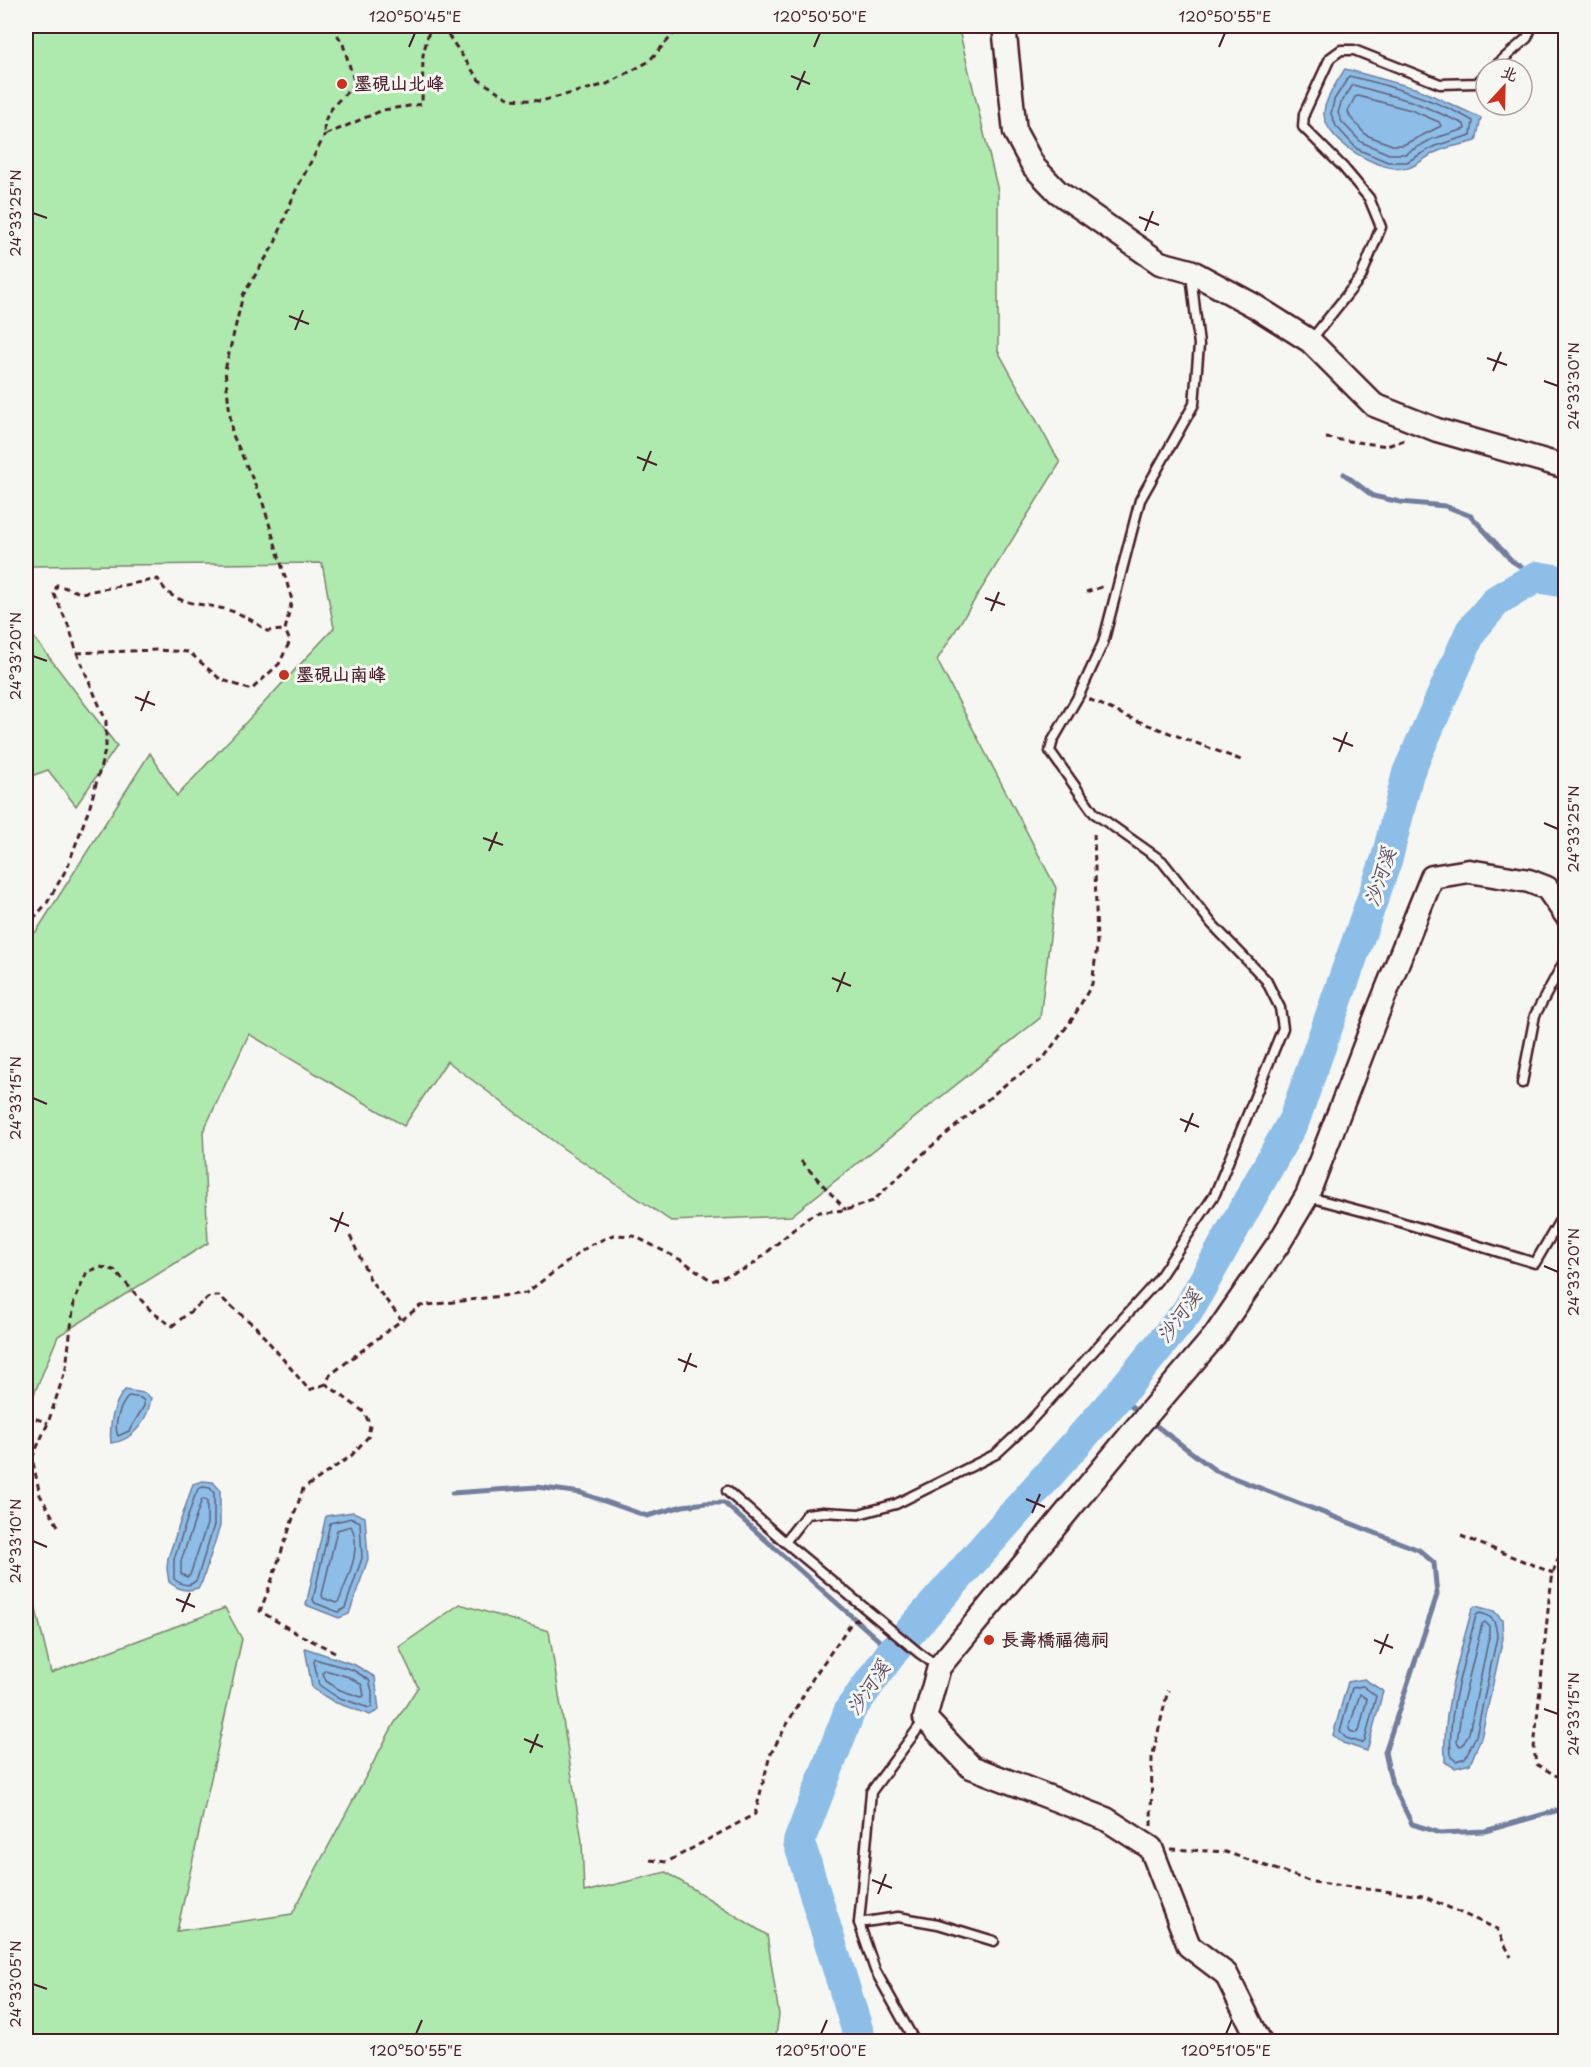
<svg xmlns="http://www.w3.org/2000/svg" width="1591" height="2067" font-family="'Playpen Sans','LXGW WenKai TC',sans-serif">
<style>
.green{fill:#aee9ae;stroke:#7c846c;stroke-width:1.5}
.water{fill:#8cbee8;stroke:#727e9c;stroke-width:1.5}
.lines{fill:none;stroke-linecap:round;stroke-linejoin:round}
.shore{stroke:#645f77;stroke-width:1.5}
.stream{stroke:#727e9c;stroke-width:5}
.river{stroke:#8cbee8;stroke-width:32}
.lane-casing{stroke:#4a1f2b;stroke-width:13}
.secondary-casing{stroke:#4a1f2b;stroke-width:27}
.path{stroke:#4a1f2b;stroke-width:3;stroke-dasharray:6 4.5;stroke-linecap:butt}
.lane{stroke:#f6f6f2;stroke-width:8}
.secondary{stroke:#f6f6f2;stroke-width:22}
.ticks{fill:none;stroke:#4a1f2b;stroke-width:2}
.poi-dot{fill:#c8321e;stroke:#f6f6f2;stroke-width:2}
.labels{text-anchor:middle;stroke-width:6;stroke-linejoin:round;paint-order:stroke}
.poi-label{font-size:18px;font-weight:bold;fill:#4a1f2b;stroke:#f6f6f2;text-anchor:start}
.water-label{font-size:20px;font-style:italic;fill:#5e4f64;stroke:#f6f6f2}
.neatline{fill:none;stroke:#4a1f2b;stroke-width:2}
.ticks-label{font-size:15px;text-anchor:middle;fill:#4a1f2b}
</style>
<rect width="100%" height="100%" fill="#f6f6f2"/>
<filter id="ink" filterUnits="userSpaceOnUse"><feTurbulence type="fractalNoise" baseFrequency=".0167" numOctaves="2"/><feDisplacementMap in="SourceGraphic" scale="12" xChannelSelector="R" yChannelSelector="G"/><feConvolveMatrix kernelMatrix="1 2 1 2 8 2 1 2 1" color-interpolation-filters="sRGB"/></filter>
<g filter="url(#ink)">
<g class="green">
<polygon points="26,26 958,26 998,191 998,351 1060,463 937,660 1056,888 1040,1018 791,1216 671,1221 564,1149 447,1061 404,1126 249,1034 203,1132 208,1243 58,1336 28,1409 26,1409 26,934 36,932 150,753 177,796 334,628 322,563 30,566 26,574"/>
<polygon points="26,627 117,746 76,806 48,770 26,778"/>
<polygon points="26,1567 51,1673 225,1608 242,1639 177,1931 292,1914 394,1724 418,1687 399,1647 460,1604 549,1631 582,1841 584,1892 666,1872 767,1935 779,2015 775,2041 26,2041"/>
</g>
<g class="water">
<path d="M1345,69L1418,89L1481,118L1476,141C1463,145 1448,146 1436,152C1427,156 1417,166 1408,168C1381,173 1327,143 1324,115C1323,102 1338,80 1345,69Z"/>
<path d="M125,1390L144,1393L151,1398C148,1419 134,1441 111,1443C109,1424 113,1404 125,1390Z"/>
<path d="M202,1481L213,1482L220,1490V1526L202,1582L198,1588C186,1592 179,1590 169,1582L167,1569L168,1558L193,1484Z"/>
<polygon points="353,1512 365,1517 368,1559 349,1614 339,1618 306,1605 326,1516"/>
<path d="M1475,1606L1494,1611L1502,1620L1503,1638L1481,1738L1470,1764L1455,1768L1445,1762C1442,1710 1459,1658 1472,1609Z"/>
<polygon points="305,1648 355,1665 375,1677 379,1710 370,1715 334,1702 312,1688"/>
<polygon points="1364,1679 1383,1691 1367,1751 1343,1743 1333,1735 1348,1682"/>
</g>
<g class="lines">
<g class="shore">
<path d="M1349,76C1392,86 1435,99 1473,121L1471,135L1435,146L1407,162H1388L1357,149L1336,126L1331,114L1334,100Z"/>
<polygon points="1353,85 1414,102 1464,124 1465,129 1432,139 1405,154 1389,154 1361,142 1342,122 1338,113 1341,103"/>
<polygon points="1358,96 1411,110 1439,122 1441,126 1403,145 1392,145 1366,135 1350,117 1348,111 1355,97"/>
<path d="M129,1396L141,1398L144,1401V1406L129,1431L118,1436C113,1425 120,1405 129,1396Z"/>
<path d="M203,1487L210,1488L214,1493V1525L197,1579C191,1588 181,1585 174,1579V1559L194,1498L198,1489Z"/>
<polygon points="202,1499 207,1501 207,1524 190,1575 187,1577 181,1574 181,1561"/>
<polygon points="352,1518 360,1522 362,1558 345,1608 338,1612 315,1603 313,1600 330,1523"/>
<path d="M351,1526C363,1548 347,1579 339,1601L336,1603L323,1598L322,1595L337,1530Z"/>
<path d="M1480,1613C1495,1617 1496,1623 1497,1637L1476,1736L1465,1758L1456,1761L1451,1757C1447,1710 1465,1661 1476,1615Z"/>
<polygon points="1485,1622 1489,1626 1489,1637 1469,1733 1463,1745 1460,1746 1457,1742 1462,1706 1482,1624"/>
<polygon points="315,1659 353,1670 369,1680 372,1691 372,1707 369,1708 337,1697 319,1685 314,1662"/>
<polygon points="325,1670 349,1677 362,1685 364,1696 361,1697 340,1690 326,1681 323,1673"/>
<polygon points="1363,1686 1376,1696 1365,1740 1362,1743 1346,1738 1340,1732 1352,1688"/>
<polygon points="1360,1694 1367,1699 1359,1731 1356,1733 1350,1731 1349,1728"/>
</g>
<g class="stream">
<polyline points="1344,474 1373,496 1400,502 1445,506 1471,516 1512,561 1537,577"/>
<polyline points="1118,1396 1140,1413"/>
<polyline points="1150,1421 1216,1471 1419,1550 1434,1563 1437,1595 1385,1752 1392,1784 1412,1824 1440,1833 1485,1831 1566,1808"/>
<polyline points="452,1493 537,1487 581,1493 647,1516 683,1506 706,1503 724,1503 892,1652"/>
</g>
<polyline class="river" points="861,2042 799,1842 850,1710 892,1652 1118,1396 1187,1312 1294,1120 1387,858 1408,773 1471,631 1497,600 1537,577 1566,582"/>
<g class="lane-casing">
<g id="lane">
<polyline points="1492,69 1527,38 1532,26"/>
<polyline points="1311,340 1361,277 1381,227 1369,198 1343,167 1303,127 1304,114 1330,58 1341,50 1354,50 1440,84 1477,83 1486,74"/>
<polyline points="1522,1083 1535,1015 1566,958"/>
<polyline points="1309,1197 1384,1217 1535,1263 1566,1210"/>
<polyline points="727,1491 785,1542 919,1653 939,1667"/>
<polyline points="785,1542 807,1514 823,1512 859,1514 896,1504 996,1454 1025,1427 1157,1281 1215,1194 1283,1028 1280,1008 1266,980 1212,924 1162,861 1094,813 1050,751 1053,740 1079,695 1103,643 1140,500 1194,404 1199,345 1191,274"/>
<polyline points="859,1923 898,1917 938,1924 994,1941"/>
<polyline points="915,2042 875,1970 859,1923 871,1792 925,1719"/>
</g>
</g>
<g class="secondary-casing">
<g id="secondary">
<polyline points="1004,26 1015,132 1034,167 1058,192 1160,263 1190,271 1253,305 1310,341 1374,405 1437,430 1566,467"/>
<polyline points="1260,2042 1226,1974 1189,1946 1151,1848 1106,1819 971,1767 925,1718 939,1667 1137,1427 1214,1337 1279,1243 1307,1196 1379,1009 1432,877 1469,871 1529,881 1547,888 1566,915"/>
</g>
</g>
<g class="path">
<path d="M332,26L343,44L355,84C341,99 320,113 325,135L383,110L422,104L423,55L430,27L429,26"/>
<polyline points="442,26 479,80 510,99 541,101 607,84 648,62 681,26"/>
<polyline points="1326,438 1387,446 1407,439"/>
<polyline points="1086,592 1105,586"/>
<polyline points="77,653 156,650 189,652 220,679 251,690 279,664 290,641 285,630 292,600 262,500 232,433 225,370 243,295 275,243 295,192 325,135"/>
<polyline points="1089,699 1130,718 1241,760"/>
<path d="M26,927L47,903L67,868L90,806L106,747V721L77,653L69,627L54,594L57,585L81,593L158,579C171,605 195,602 220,608C237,611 253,620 267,631L285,630"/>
<polyline points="801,1161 846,1210"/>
<polyline points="350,1236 371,1281 401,1319"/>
<polyline points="26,1415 48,1423"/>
<polyline points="58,1526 40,1495 32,1458 48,1423 66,1368 74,1302 87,1272 100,1267 114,1270 152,1312 172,1326 210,1296 219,1296 256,1327 309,1390 326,1384"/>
<polyline points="1461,1536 1553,1573"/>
<polyline points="1566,1537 1553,1573 1549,1600 1534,1749 1536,1764 1557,1776 1566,1778"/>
<polyline points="335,1652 296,1633 260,1611 268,1591 303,1489 351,1456 368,1437 370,1425 364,1412 326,1384 330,1375 420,1306 526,1293 590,1245 613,1235 634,1236 683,1261 712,1281 750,1267 808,1217 819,1212 846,1210 873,1201 926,1151 1006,1084 1043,1059 1073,1018 1092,984 1097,946 1094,830"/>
<polyline points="1151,1826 1152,1758 1168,1690"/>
<polyline points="1171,1849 1226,1852 1312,1882 1423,1896 1497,1929 1511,1957"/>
<polyline points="650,1860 667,1862 755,1814 770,1755 813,1678 852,1622 859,1619"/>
</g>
<use href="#lane" class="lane"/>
<use href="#secondary" class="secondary"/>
</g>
</g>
<path class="ticks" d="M409,47L415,33M814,47L820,33M1219,47L1225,33M791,76L810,84M797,90L805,71M33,213L47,218M1139,217L1159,225M1145,231L1153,211M289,316L309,324M295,330L303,310M1487,358L1507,365M1493,371L1501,352M1544,381L1558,386M637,457L657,465M643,471L651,451M985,598L1005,605M991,611L999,592M33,656L47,661M135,697L155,705M141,711L149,691M1333,738L1353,746M1339,752L1347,732M1544,823L1558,829M483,838L503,845M489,851L497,832M832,978L851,986M837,992L845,972M33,1098L47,1104M1180,1119L1199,1127M1185,1132L1193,1113M330,1218L349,1226M335,1232L343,1212M1544,1266L1558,1272M678,1359L697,1367M684,1372L691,1353M1026,1499L1045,1507M1032,1513L1040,1494M33,1541L47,1547M176,1599L195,1607M182,1612L190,1593M1374,1640L1393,1648M1380,1654L1388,1634M1544,1709L1558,1714M524,1739L543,1747M530,1753L538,1734M872,1880L892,1888M878,1894L886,1874M33,1984L47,1989M416,2034L422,2020M821,2034L827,2020M1226,2034L1232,2020"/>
<g class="poi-dot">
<circle cx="342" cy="84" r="6"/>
<circle cx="284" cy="675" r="6"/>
<circle cx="989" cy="1640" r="6"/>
</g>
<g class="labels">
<g class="poi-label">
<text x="354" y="90">墨硯山北峰</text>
<text x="296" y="681">墨硯山南峰</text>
<text x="1001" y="1646">長壽橋福德祠</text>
</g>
<g class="water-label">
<text transform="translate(1380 877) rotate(-72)" y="7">沙河溪</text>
<text transform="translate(1179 1316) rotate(-54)" y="7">沙河溪</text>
<text transform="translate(868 1688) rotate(-56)" y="7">沙河溪</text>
</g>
</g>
<rect width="1591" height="2067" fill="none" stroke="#f6f6f2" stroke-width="66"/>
<g transform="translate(1504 87) rotate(22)"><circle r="28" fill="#f6f6f2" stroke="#b1a0a2" stroke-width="1.5"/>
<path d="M0-4.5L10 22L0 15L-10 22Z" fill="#c8321e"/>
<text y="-9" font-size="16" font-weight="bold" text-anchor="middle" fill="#4a1f2b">北</text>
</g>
<rect x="33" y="33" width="1525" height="2001" class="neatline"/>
<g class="ticks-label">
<text x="415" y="22">120°50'45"E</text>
<text x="820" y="22">120°50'50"E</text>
<text x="1225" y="22">120°50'55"E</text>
<text transform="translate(16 213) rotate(-90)" y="5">24°33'25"N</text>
<text transform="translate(1574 386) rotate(-90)" y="5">24°33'30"N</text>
<text transform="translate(16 656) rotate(-90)" y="5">24°33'20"N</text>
<text transform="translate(1574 829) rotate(-90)" y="5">24°33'25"N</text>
<text transform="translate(16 1098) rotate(-90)" y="5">24°33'15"N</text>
<text transform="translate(1574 1272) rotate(-90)" y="5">24°33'20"N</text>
<text transform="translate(16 1541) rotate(-90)" y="5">24°33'10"N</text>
<text transform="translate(1574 1714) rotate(-90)" y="5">24°33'15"N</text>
<text transform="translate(16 1984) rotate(-90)" y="5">24°33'05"N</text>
<text x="416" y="2056">120°50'55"E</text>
<text x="821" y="2056">120°51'00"E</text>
<text x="1226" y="2056">120°51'05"E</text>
</g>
</svg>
